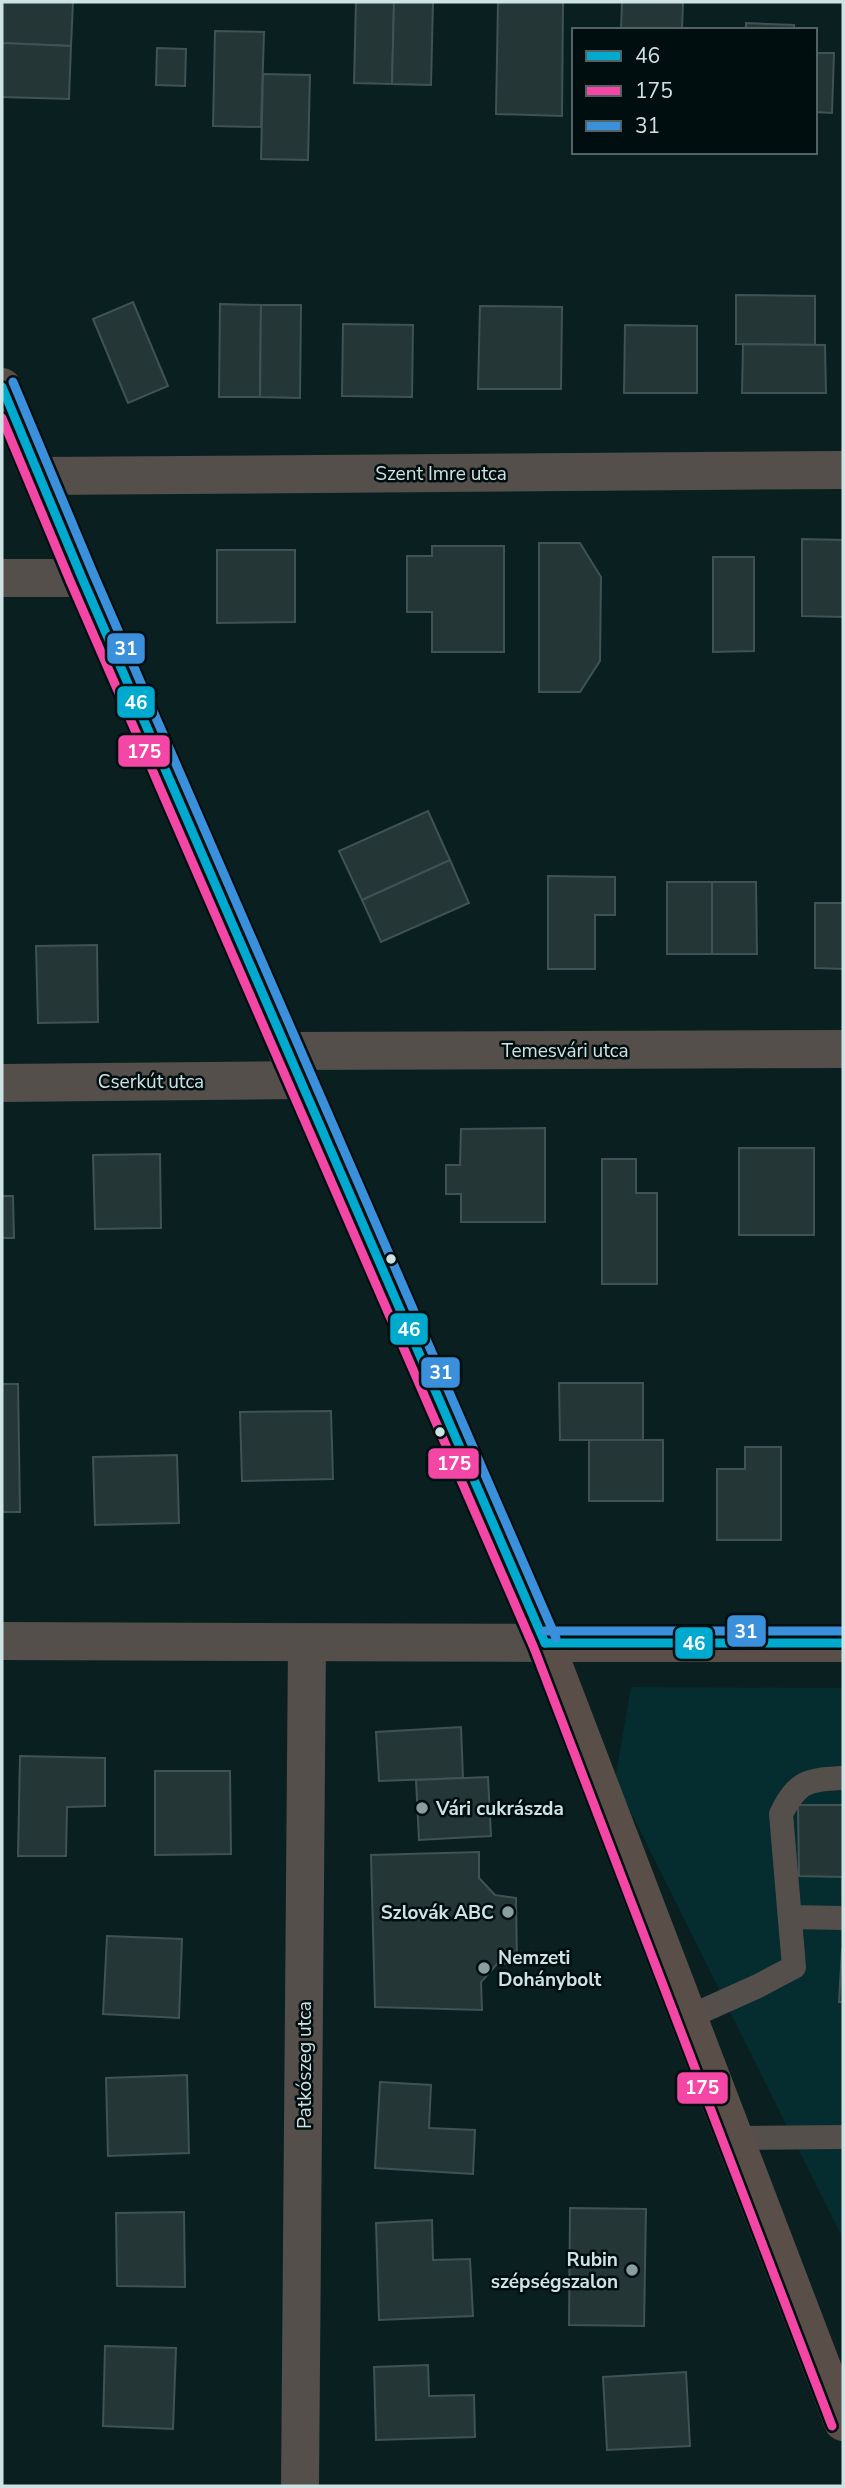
<svg xmlns="http://www.w3.org/2000/svg" width="845" height="2488" font-family="'Nunito Sans',sans-serif">
<style>
.built{fill:#052c2f}
.building{fill:#253637;stroke:#405253;stroke-width:2}
.lines{fill:none;stroke-linecap:round;stroke-linejoin:round}
.lane{stroke:#544f4a;stroke-width:24}
.street{stroke:#544f4a;stroke-width:38}
.secondary{stroke:#594f48;stroke-width:38}
.bus-1-casing{stroke:#010e0f;stroke-width:14}
.bus-2-casing{stroke:#010e0f;stroke-width:14}
.bus-3-casing{stroke:#010e0f;stroke-width:14}
.bus-1{stroke:#00a9ce;stroke-width:9}
.bus-2{stroke:#f346a5;stroke-width:9}
.bus-3{stroke:#3a90db;stroke-width:9}
.bus-dot{fill:#cee3e4;stroke:#010e0f;stroke-width:2.5}
.poi-dot{fill:#899e9f;stroke:#010e0f;stroke-width:2.5}
.labels{text-anchor:middle;stroke-width:5;stroke-linejoin:round;paint-order:stroke}
.street-label{font-size:19px;fill:#cee3e4;stroke:#010e0f}
.poi-label{font-size:19px;font-weight:bold;fill:#cee3e4;stroke:#010e0f;text-anchor:start}
.line-badge{stroke:#010e0f;stroke-width:2.5}
.badge-label{font-size:19px;text-anchor:middle;font-weight:bold;fill:#fff}
</style>
<rect width="100%" height="100%" fill="#0a1f20"/>
<polygon class="built" points="631,1687 843,1688 843,2239 615,1780"/>
<g class="building">
<polygon points="2,2 73,2 71,46 2,43"/>
<polygon points="356,2 394,2 392,84 354,83"/>
<polygon points="394,2 433,2 431,85 392,84"/>
<polygon points="498,2 563,2 562,116 496,114"/>
<polygon points="622,2 683,2 682,30 621,30"/>
<polygon points="746,23 794,25 794,30 746,30"/>
<polygon points="215,31 264,32 261,127 213,126"/>
<polygon points="2,43 71,46 69,99 2,97"/>
<polygon points="157,48 186,49 185,86 156,85"/>
<polygon points="815,53 834,53 832,113 815,112"/>
<polygon points="263,74 310,75 308,160 261,159"/>
<polygon points="736,295 815,296 815,345 736,344"/>
<polygon points="133,302 168,386 128,403 93,319"/>
<polygon points="220,304 261,305 260,397 219,397"/>
<polygon points="261,305 301,305 300,398 260,397"/>
<polygon points="480,306 562,307 561,389 478,389"/>
<polygon points="343,324 413,325 412,397 342,396"/>
<polygon points="625,325 697,326 697,393 624,393"/>
<polygon points="743,344 825,345 826,393 742,393"/>
<polygon points="802,539 843,540 843,617 802,616"/>
<polygon points="539,543 580,543 601,577 600,661 580,692 539,692"/>
<polygon points="432,546 504,546 504,652 432,652 432,612 407,612 407,556 432,556"/>
<polygon points="217,550 295,550 295,622 217,623"/>
<polygon points="713,557 754,557 754,651 713,652"/>
<polygon points="428,811 450,860 362,900 339,851"/>
<polygon points="450,860 469,903 381,942 362,900"/>
<polygon points="548,876 615,877 615,915 595,915 595,969 548,969"/>
<rect x="667" y="882" width="45" height="72"/>
<polygon points="712,882 756,882 757,954 712,954"/>
<polygon points="815,903 843,903 843,969 815,968"/>
<polygon points="97,945 98,1022 38,1023 36,946"/>
<polygon points="545,1128 545,1222 461,1222 461,1194 446,1194 446,1165 460,1165 461,1129"/>
<rect x="739" y="1148" width="75" height="87"/>
<polygon points="160,1154 161,1228 95,1229 93,1155"/>
<polygon points="602,1159 636,1159 636,1193 657,1193 657,1284 602,1284"/>
<polygon points="2,1196 13,1196 14,1238 2,1238"/>
<polygon points="559,1383 643,1383 643,1440 560,1440"/>
<polygon points="2,1384 18,1384 20,1512 2,1512"/>
<polygon points="331,1411 333,1479 242,1481 240,1412"/>
<rect x="589" y="1440" width="74" height="61"/>
<polygon points="745,1447 781,1447 781,1540 717,1540 717,1469 745,1469"/>
<polygon points="177,1455 179,1523 95,1525 93,1457"/>
<polygon points="461,1727 463,1778 379,1781 376,1732"/>
<polygon points="20,1756 105,1758 105,1806 67,1807 66,1856 18,1856"/>
<polygon points="155,1771 230,1771 231,1854 155,1855"/>
<polygon points="488,1777 491,1836 419,1840 416,1780"/>
<polygon points="798,1805 843,1805 843,1949 842,1877 799,1876"/>
<polygon points="479,1852 479,1878 495,1895 516,1898 517,1963 497,1964 481,1982 482,2010 375,2007 371,1855"/>
<polygon points="107,1936 182,1939 179,2018 103,2014"/>
<polygon points="842,1949 843,1949 843,2002 839,2002"/>
<polygon points="187,2075 189,2153 108,2156 106,2078"/>
<polygon points="380,2082 431,2085 429,2128 475,2130 473,2174 375,2168"/>
<polygon points="570,2208 646,2209 644,2326 569,2325"/>
<polygon points="184,2212 185,2287 117,2286 116,2213"/>
<polygon points="432,2220 433,2260 470,2259 473,2316 379,2320 376,2223"/>
<polygon points="105,2346 176,2348 173,2429 103,2426"/>
<polygon points="428,2365 429,2396 474,2395 475,2437 376,2440 374,2367"/>
<polygon points="686,2372 690,2446 607,2450 603,2377"/>
</g>
<g class="lines">
<g class="lane">
<polyline points="791,1917 843,1918"/>
<path d="M689,2017L758,1986L794,1967L781,1814C798,1780 808,1780 843,1778"/>
<polyline points="735,2138 843,2137"/>
</g>
<g class="street">
<polyline points="40,476 843,470"/>
<polyline points="2,578 82,578"/>
<polyline points="287,1051 843,1049"/>
<polyline points="2,1083 300,1080"/>
<polyline points="2,1641 545,1643"/>
<polyline points="300,2486 307,1643"/>
</g>
<g class="secondary">
<polyline points="2,387 82,578 545,1643 843,2422"/>
<polyline points="545,1643 843,1643"/>
</g>
<g class="bus-1-casing">
<g id="bus-1">
<polyline points="2,387 82,578 545,1643"/>
<polyline points="545,1643 843,1643"/>
</g>
</g>
<g class="bus-2-casing">
<polyline id="bus-2" points="2,418 71,583 534,1648 832,2426"/>
</g>
<g class="bus-3-casing">
<g id="bus-3">
<polyline points="13,382 93,573 556,1638"/>
<polyline points="545,1631 843,1631"/>
</g>
</g>
<use href="#bus-1" class="bus-1"/>
<use href="#bus-2" class="bus-2"/>
<use href="#bus-3" class="bus-3"/>
</g>
<g class="bus-dot">
<circle cx="391" cy="1259" r="6"/>
<circle cx="440" cy="1432" r="6"/>
</g>
<g class="poi-dot">
<circle cx="422" cy="1808" r="7"/>
<circle cx="508" cy="1912" r="7"/>
<circle cx="484" cy="1968" r="7"/>
<circle cx="632" cy="2270" r="7"/>
</g>
<g class="labels">
<g class="street-label">
<text x="441" y="480">Szent Imre utca</text>
<text x="565" y="1057">Temesvári utca</text>
<text x="151" y="1088">Cserkút utca</text>
<text transform="translate(304 2065) rotate(-90)" y="7">Patkószeg utca</text>
</g>
<g class="poi-label">
<text x="436" y="1815">Vári cukrászda</text>
<text x="494" y="1919" text-anchor="end">Szlovák ABC</text>
<text x="498" y="1964">Nemzeti<tspan x="498" dy="22">Dohánybolt</tspan></text>
<text x="618" y="2266" text-anchor="end">Rubin<tspan x="618" dy="22">szépségszalon</tspan></text>
</g>
</g>
<g class="line-badge">
<rect x="106" y="632" width="40" height="33" rx="7" fill="#3a90db"/>
<rect x="116" y="685" width="40" height="34" rx="7" fill="#00a9ce"/>
<rect x="117" y="734" width="54" height="34" rx="7" fill="#f346a5"/>
<rect x="389" y="1312" width="40" height="34" rx="7" fill="#00a9ce"/>
<rect x="420" y="1356" width="41" height="33" rx="7" fill="#3a90db"/>
<rect x="427" y="1447" width="53" height="33" rx="7" fill="#f346a5"/>
<rect x="726" y="1614" width="41" height="34" rx="7" fill="#3a90db"/>
<rect x="674" y="1626" width="40" height="34" rx="7" fill="#00a9ce"/>
<rect x="676" y="2071" width="53" height="34" rx="7" fill="#f346a5"/>
</g>
<g class="badge-label">
<text x="126" y="655">31</text>
<text x="136" y="709">46</text>
<text x="144" y="758">175</text>
<text x="409" y="1336">46</text>
<text x="441" y="1379">31</text>
<text x="454" y="1470">175</text>
<text x="746" y="1638">31</text>
<text x="694" y="1650">46</text>
<text x="702" y="2094">175</text>
</g>
<rect width="845" height="2488" fill="none" stroke="#cee3e4" stroke-width="7"/>
<rect x="572" y="28" width="245" height="126" fill="#010e0f" stroke="#536364" stroke-width="2"/>
<rect x="586" y="51" width="35" height="10" fill="#00a9ce" stroke="#536364" stroke-width="2"/>
<text x="635" y="63" font-size="21" fill="#cee3e4">46</text>
<rect x="586" y="86" width="35" height="10" fill="#f346a5" stroke="#536364" stroke-width="2"/>
<text x="635" y="98" font-size="21" fill="#cee3e4">175</text>
<rect x="586" y="121" width="35" height="10" fill="#3a90db" stroke="#536364" stroke-width="2"/>
<text x="635" y="133" font-size="21" fill="#cee3e4">31</text>
</svg>
